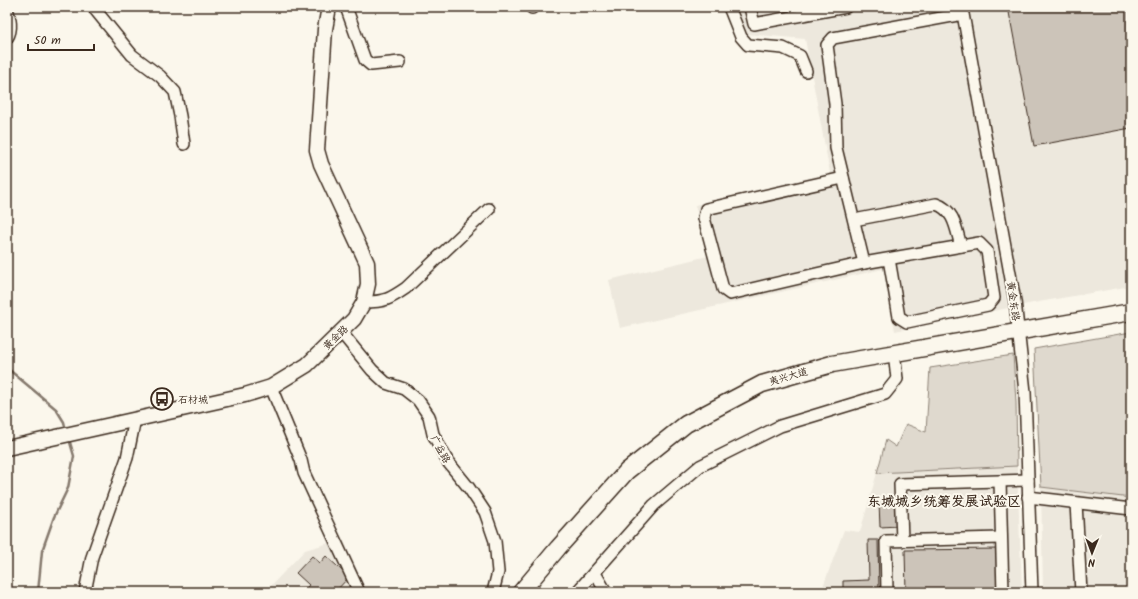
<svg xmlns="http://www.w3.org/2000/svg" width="1138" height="599" font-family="Kalam,'LXGW WenKai TC',sans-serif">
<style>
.built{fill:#ede8dd}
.green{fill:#dfd9ce;stroke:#8d8276}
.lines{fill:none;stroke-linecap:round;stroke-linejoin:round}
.stream{stroke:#85796d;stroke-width:2.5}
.building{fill:#ccc4b9;stroke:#3b2a1e}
.minor-casing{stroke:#3b2a1e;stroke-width:14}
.major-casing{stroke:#3b2a1e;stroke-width:17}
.highway-casing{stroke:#3b2a1e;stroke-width:19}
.minor{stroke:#fbf7ec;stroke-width:11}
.major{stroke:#fbf7ec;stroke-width:14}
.highway{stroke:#fbf7ec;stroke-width:16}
.labels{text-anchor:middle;stroke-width:4;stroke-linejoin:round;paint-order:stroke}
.street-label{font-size:10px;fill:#3b2a1e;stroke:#fbf7ec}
.poi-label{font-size:10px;fill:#3b2a1e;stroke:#fbf7ec;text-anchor:start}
.district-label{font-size:14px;font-weight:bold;fill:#3b2a1e;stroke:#fbf7ec}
</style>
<rect width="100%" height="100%" fill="#fbf7ec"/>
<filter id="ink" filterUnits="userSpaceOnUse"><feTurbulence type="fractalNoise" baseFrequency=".025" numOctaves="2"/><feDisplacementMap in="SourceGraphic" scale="8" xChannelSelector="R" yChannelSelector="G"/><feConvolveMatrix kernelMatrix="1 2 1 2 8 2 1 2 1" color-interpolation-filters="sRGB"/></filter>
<g filter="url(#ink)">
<g class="built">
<polygon points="737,7 1131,7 1131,286 1033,303 895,331 883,269 620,328 609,280 708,256 695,205 830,173 805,39 747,34"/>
<polygon points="1017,466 1022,592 821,592 844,530 860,532 877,473"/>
<polygon points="1041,487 1131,498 1131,592 1043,592"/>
<polygon points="343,539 367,592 265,592 305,550"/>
</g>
<g class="green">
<polygon points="1131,332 1131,498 1041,487 1034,349"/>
<polygon points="1013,355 1016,402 1017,466 877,473 886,440 896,447 906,424 926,432 930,368"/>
</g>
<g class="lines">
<g class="stream">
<polyline points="7,368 56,409 64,422 66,430"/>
<polyline points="38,592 42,551 54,517 68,488 74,456 69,439"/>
</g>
</g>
<g class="building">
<polygon points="1008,7 1131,7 1131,128 1034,146"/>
<polygon points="897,502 898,526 880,527 879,503"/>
<polygon points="868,540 878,540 879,592 843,592 843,581 869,580"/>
<polygon points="999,549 999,592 906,592 905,550"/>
<polygon points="312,556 320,563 326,556 349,577 335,592 303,592 309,585 296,573"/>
</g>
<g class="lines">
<g class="minor-casing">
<g id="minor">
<polyline points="93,7 132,55 160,76 175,92 180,116 184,144"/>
<polyline points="346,7 365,60 371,65 400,62"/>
<polyline points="532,7 532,8"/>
<polyline points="729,7 741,37 748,45 783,48 800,56 806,71"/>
<polyline points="750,7 754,24 846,7"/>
<path d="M7,9C10,18 13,29 7,38"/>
<polyline points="843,178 706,209 704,218 723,289 730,294 864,263 979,243 987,251 994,298 988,305 907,322 899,317 889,259"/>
<path d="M854,220L936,204C955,210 956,230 961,246"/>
<polyline points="864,263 836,148 835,104 827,45 833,38 963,14 1015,301 1025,392 1032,592"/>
<path d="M364,302C385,302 390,299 406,288L489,209"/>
<polyline points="341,332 372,370 386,383 404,389 418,400 429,416 433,434 448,462 469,488 485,512 495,541 498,572 493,592"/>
<polyline points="271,387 301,460 304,473 359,592"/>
<polyline points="1000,481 1003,592"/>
<polyline points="1028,497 1131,509"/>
<polyline points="1076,503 1081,592"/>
<polyline points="902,540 900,484 1028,480"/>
<polyline points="595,573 606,592"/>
<polyline points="85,592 92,557 127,458 135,419"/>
<polyline points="577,592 654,505 700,466 780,426 885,394 897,379 895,361"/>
<polyline points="887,592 886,541 1001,538"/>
</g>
</g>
<g class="major-casing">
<polyline id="major" points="7,448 245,395 271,387 307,365 354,319 364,302 368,284 367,263 321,164 317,150 325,29 329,7"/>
</g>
<g class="highway-casing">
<polyline id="highway" points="521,592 558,548 627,471 686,424 762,384 832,364 1131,312"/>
</g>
<use href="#minor" class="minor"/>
<use href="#major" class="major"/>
<use href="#highway" class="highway"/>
</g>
</g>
<defs>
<g id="bus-ring" transform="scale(1.15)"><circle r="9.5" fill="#fbf7ec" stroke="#3b2a1e" stroke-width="1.5"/><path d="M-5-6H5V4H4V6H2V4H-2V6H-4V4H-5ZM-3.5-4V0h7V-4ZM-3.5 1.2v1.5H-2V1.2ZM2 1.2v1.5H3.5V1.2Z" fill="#3b2a1e"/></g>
</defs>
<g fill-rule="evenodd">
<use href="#bus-ring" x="162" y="399"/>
</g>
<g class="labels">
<g class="street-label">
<text transform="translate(1014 301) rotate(82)" y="4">黄金东路</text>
<text transform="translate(335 337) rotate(-44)" y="4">黄金路</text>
<text transform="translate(788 376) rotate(-16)" y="4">夷兴大道</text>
<text transform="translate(441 449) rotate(61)" y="4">广益路</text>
</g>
<g class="poi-label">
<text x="178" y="403">石材城</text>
</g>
<g class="district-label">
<text x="944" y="506">东城城乡统筹发展试验区</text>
</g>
</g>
<rect width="1138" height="599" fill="none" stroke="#fbf7ec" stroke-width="24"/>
<rect x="12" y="12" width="1114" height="575" fill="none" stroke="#3b2a1e" stroke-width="1.5" filter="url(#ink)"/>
<g transform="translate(1092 553) rotate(181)" stroke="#fbf7ec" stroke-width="3" paint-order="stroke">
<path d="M0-3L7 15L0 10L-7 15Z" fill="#3b2a1e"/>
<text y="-6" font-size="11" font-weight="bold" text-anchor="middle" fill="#3b2a1e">N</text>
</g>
<path d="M28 44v6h66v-6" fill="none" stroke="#3b2a1e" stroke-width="2"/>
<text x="34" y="44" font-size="12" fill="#3b2a1e" stroke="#fbf7ec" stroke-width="3" paint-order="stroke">50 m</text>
</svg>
